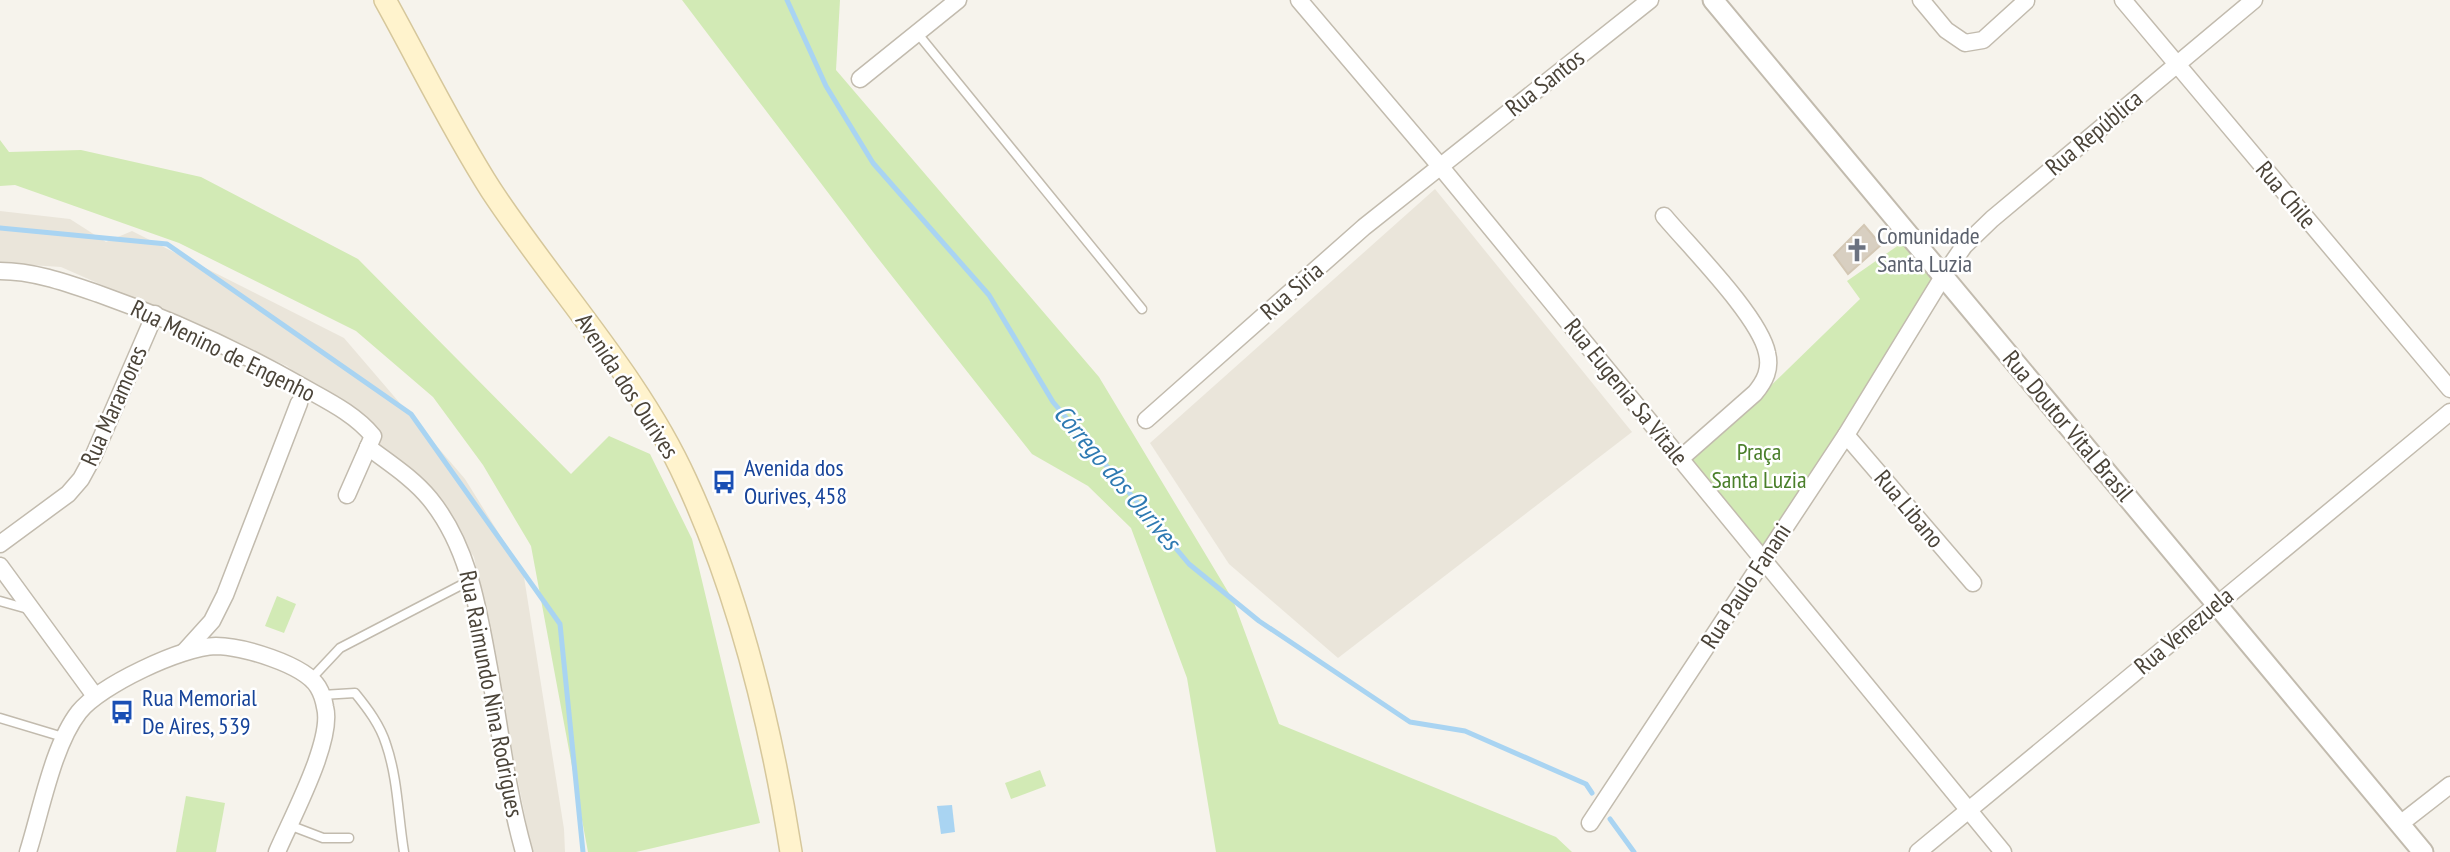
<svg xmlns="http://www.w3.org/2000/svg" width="2450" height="852" font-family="'PT Sans Narrow',sans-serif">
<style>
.residential{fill:#eae5da}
.green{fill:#d2eab5}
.water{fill:#a9d4f2}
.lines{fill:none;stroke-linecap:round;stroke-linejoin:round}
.stream{stroke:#a9d4f2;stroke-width:5}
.building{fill:#d8cfc1;stroke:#d3c7b4;stroke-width:2}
.service-casing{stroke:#c2bbae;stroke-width:11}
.minor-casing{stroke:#c2bbae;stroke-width:19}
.tertiary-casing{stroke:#c2bbae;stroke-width:23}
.secondary-casing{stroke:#d6c79b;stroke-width:24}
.service{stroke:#fff;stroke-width:8}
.minor{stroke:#fff;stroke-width:16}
.tertiary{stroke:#fff;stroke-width:19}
.secondary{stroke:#fff3cd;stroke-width:21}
.labels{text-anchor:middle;stroke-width:5;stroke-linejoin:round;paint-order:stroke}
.street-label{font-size:24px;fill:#4b4439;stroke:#fff}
.worship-label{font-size:24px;fill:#5b616d;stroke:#fff;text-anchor:start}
.park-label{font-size:24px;fill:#4a7f2a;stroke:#fff}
.transit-label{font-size:24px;fill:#164399;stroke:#fff;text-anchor:start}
.water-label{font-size:26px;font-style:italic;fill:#2e7ab2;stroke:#fff}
</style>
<rect width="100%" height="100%" fill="#f6f3ec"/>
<g class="residential">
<polygon points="1435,189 1632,432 1338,658 1229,564 1150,443"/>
<polygon points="0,211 70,219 106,242 132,231 344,338 465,479 521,569 524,577 564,829 565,852 532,852 474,557 429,486 287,366 61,267 0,263"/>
</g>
<g class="green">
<polygon points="682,0 840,0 836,70 1099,377 1233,600 1279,724 1556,837 1572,852 1216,852 1187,678 1131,528 1088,486 1032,454 873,252"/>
<polygon points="0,140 9,152 81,150 201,177 358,259 571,474 609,436 650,454 692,539 760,823 636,852 588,852 531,546 483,465 433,397 356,331 179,243 15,185 0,186"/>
<polygon points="1906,240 1939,275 1888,359 1763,550 1688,459 1754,402 1860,299 1847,281"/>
<polygon points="277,596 296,604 284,633 265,626"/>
<polygon points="1040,770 1046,786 1011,799 1005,783"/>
<polygon points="186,796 225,803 216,852 176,852"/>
</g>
<polygon class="water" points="952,805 955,832 941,834 937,806"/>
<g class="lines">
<g class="stream">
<polyline points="787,0 826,86 873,163 989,295 1053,402 1189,564 1259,621 1410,722 1465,731 1586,784 1592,793"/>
<polyline points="0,228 167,244 411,414 560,624 583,852"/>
<polyline points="1610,819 1634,852"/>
</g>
</g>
<polygon class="building" points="1864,225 1881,245 1848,274 1834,255"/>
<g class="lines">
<g class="service-casing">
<g id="service">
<polyline points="918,34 1142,309"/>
<polyline points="0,601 28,609"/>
<polyline points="310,680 340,648 469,581"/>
<path d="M322,695L355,693C368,709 380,725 386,744C398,779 398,816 404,852"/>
<polyline points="0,718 63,737"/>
<polyline points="289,825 323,838 349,838"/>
</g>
</g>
<g class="minor-casing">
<g id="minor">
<polyline points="1299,0 1440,166 2003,852"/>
<polyline points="1921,0 1946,30 1965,43 1983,40 2026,1"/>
<polyline points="2123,0 2450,389"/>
<polyline points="860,79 958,0"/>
<path d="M1664,216C1690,247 1760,317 1767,353C1771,369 1765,381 1755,393L1680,459"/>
<path d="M0,271C34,271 67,283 99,294C170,319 238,350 303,387C328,401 355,414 373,436L347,495"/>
<polyline points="1146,420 1364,227 1650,0"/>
<polyline points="1846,435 1973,583"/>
<path d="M368,447C389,463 413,478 430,499C469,547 478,609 489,668C500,729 507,792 524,852"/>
<polyline points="0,544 68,494 81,479 93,457 155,314"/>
<polyline points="0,566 95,696"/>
<polyline points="184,652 212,621 225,595 299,403"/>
<polyline points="1590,823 1846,435 1944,275 1964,246 1992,219 2254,0"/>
<polyline points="2400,824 2450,785"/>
<path d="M28,852C41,811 53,745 79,712C101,685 181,647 216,646C241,646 304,664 318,687C321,692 324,701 325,707C334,740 291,819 277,852"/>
<polyline points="1918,852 2450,412"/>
</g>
</g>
<g class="tertiary-casing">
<polyline id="tertiary" points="1713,0 2423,852"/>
</g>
<g class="secondary-casing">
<path id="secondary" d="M385,0C420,63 452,129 491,190C554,286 639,376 686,480C740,597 771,725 791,852"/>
</g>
<use href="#service" class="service"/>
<use href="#minor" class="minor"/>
<use href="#tertiary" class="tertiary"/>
<use href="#secondary" class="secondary"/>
</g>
<defs>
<g id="church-bare" transform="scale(1.89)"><path d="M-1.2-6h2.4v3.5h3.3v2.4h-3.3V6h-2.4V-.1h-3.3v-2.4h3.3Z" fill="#6b7280" stroke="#fff" stroke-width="2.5" paint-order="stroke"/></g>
<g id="bus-bare" transform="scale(1.89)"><path d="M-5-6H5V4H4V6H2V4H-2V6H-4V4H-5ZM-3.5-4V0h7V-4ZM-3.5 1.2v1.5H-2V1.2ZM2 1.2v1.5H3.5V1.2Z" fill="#1a4fb4" stroke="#fff" stroke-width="2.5" paint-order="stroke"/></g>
</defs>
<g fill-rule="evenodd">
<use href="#church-bare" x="1857" y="250"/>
<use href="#bus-bare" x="724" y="482"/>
<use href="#bus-bare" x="122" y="712"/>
</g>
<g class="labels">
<g class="street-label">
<text transform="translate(1545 83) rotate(-38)" y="8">Rua Santos</text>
<text transform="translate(2094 133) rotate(-40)" y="8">Rua República</text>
<text transform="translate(2286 195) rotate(50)" y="8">Rua Chile</text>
<text transform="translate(1292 291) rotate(-41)" y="8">Rua Siria</text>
<text transform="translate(223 351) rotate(26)" y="8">Rua Menino de Engenho</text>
<text transform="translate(627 386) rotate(57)" y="8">Avenida dos Ourives</text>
<text transform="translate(1626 392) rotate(51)" y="8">Rua Eugenia Sa Vitale</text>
<text transform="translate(114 406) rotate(-66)" y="8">Rua Maramores</text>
<text transform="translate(2068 426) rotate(50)" y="8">Rua Doutor Vital Brasil</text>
<text transform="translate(1909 509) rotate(50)" y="8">Rua Libano</text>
<text transform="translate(1746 586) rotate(-57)" y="8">Rua Paulo Fanani</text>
<text transform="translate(2184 631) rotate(-40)" y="8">Rua Venezuela</text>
<text transform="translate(491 694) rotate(79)" y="8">Rua Raimundo Nina Rodrigues</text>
</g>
<g class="worship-label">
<text x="1877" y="244">Comunidade<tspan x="1877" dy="28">Santa Luzia</tspan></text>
</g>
<g class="park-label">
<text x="1759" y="460">Praça<tspan x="1759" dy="28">Santa Luzia</tspan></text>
</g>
<g class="transit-label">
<text x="744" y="476">Avenida dos<tspan x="744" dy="28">Ourives, 458</tspan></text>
<text x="142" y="706">Rua Memorial<tspan x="142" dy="28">De Aires, 539</tspan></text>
</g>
<g class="water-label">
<text transform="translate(1117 477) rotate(50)" y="9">Córrego dos Ourives</text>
</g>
</g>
</svg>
